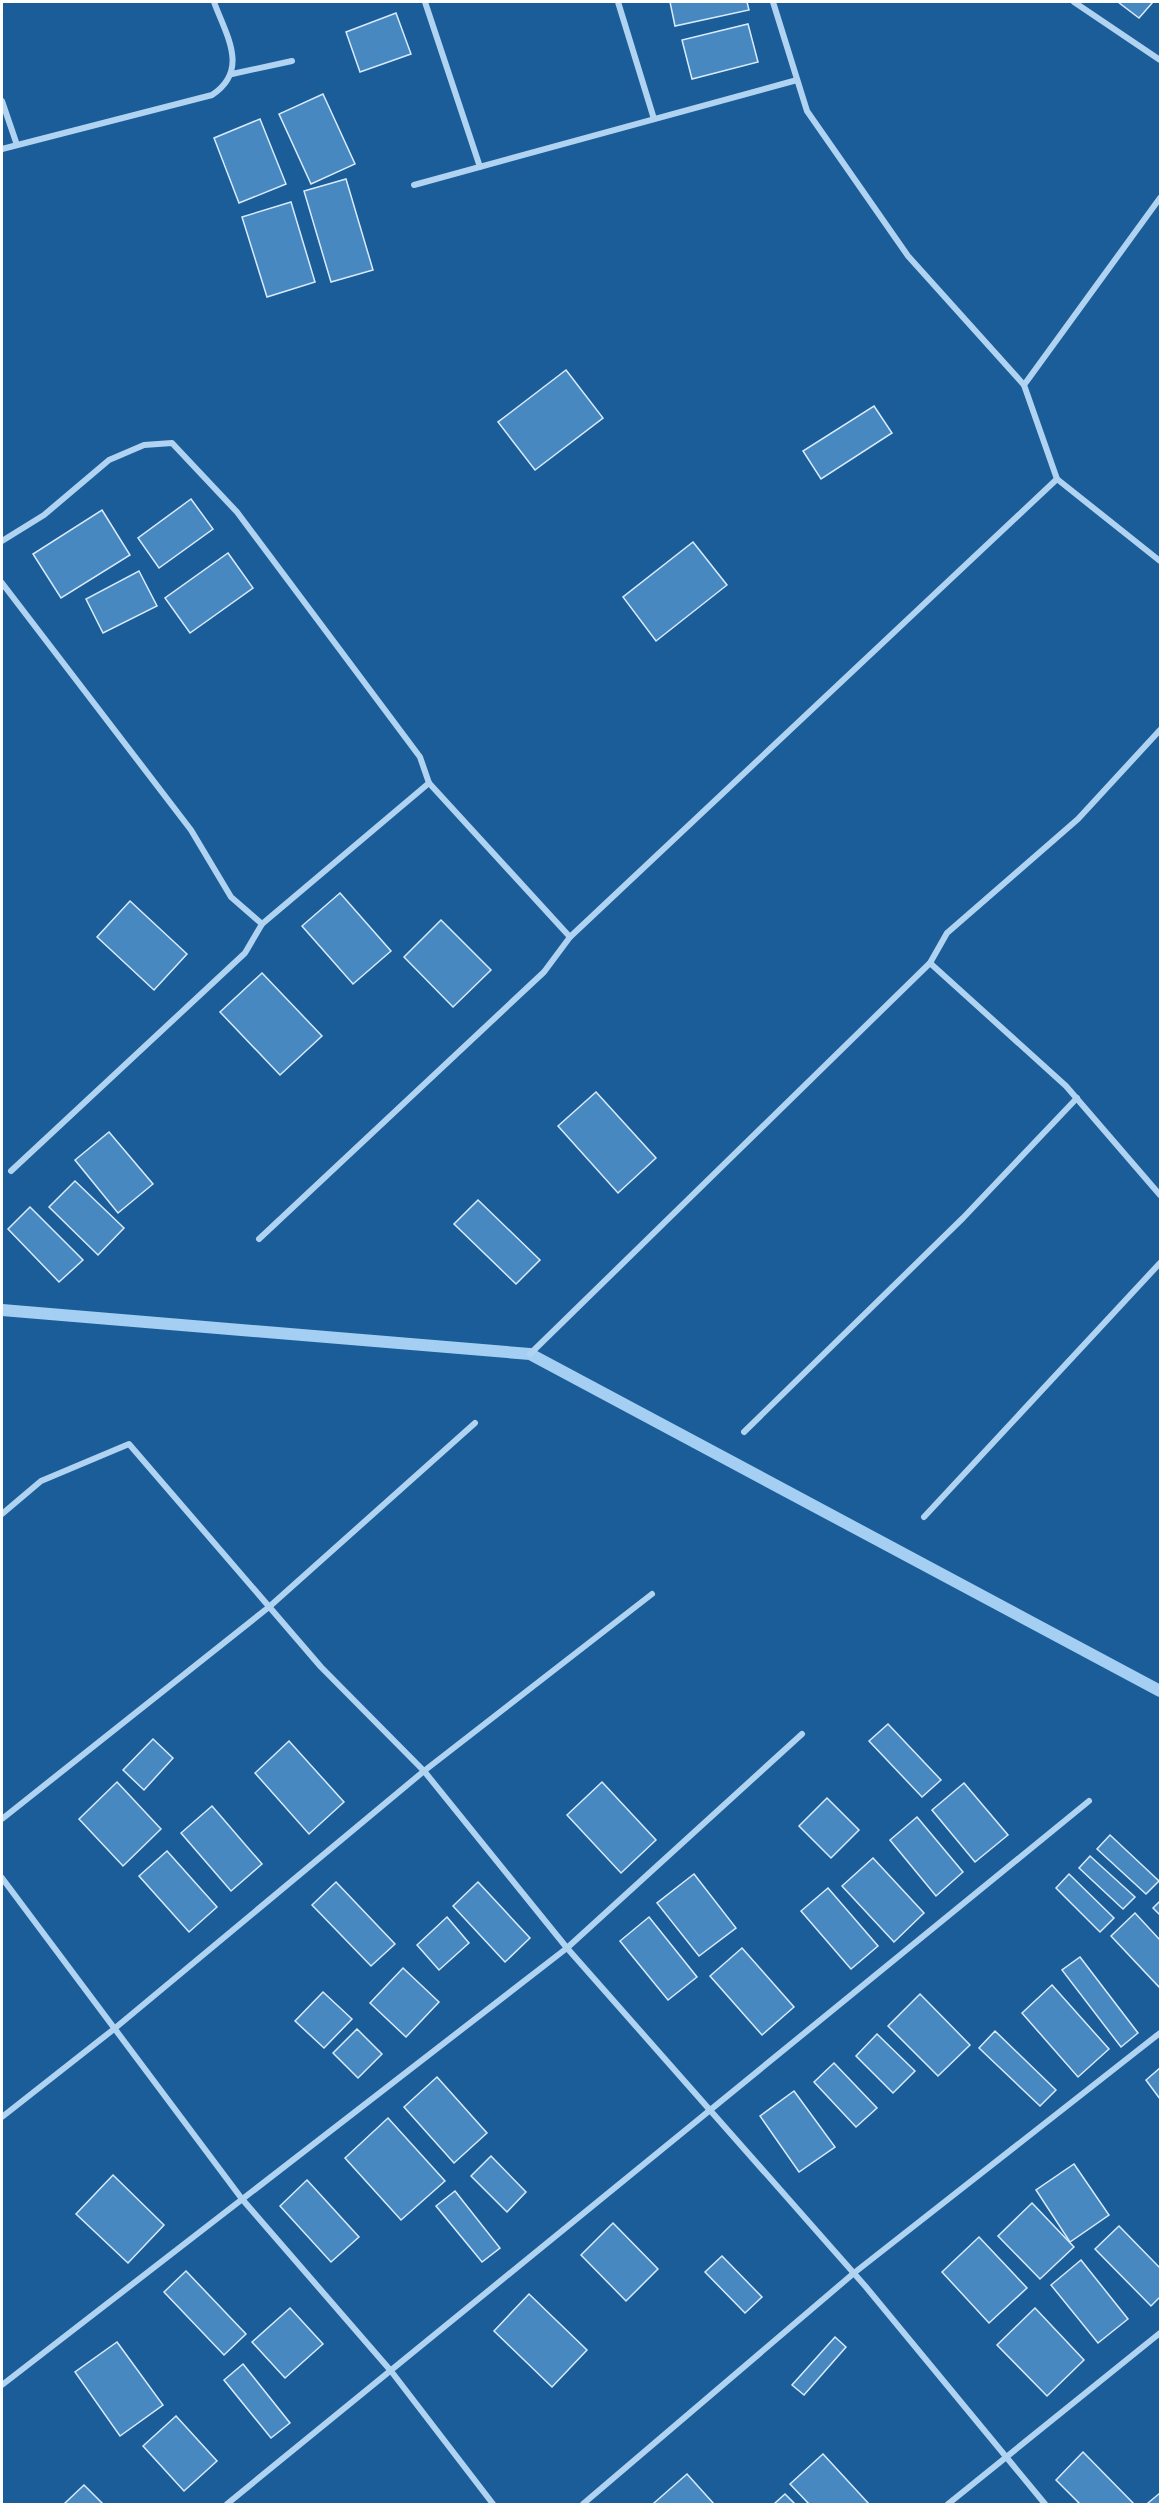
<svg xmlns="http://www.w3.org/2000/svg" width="1162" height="2506" font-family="Mulish,sans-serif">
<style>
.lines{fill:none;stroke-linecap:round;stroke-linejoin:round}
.stream{stroke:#a4cff3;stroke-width:12}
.building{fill:#4888c1;stroke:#d8ebfb;stroke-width:1.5}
.street{stroke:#b0d3f1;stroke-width:6}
</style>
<rect width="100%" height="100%" fill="#1b5d99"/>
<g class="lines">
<polyline class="stream" points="2,1310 530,1354 1160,1691"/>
</g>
<g class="building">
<polygon points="670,2 747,2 749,10 675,26"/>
<polygon points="1118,2 1153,2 1139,18"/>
<polygon points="396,13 411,54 360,72 346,32"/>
<polygon points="748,24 758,62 692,79 682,40"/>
<polygon points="323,94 355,164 311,184 279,114"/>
<polygon points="260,119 286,184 239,203 214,138"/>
<polygon points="346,179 373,270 331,282 304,191"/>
<polygon points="291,202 315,282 267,297 242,217"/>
<polygon points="566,370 603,418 535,470 498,422"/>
<polygon points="874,406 892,433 821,479 803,451"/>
<polygon points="191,499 213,529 159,568 138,538"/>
<polygon points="102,510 130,555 61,598 33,554"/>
<polygon points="693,542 727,585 656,641 623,597"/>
<polygon points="228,553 253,588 190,633 165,598"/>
<polygon points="139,571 157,606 103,633 86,599"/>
<polygon points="340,893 391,951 353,984 302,926"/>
<polygon points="130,901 187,954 154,990 97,937"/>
<polygon points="441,920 491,970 453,1007 404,957"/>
<polygon points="262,973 322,1036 280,1075 220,1012"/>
<polygon points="596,1092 656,1158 618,1193 558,1126"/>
<polygon points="109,1132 153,1184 118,1213 75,1160"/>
<polygon points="75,1181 124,1228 98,1255 49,1207"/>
<polygon points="478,1200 540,1260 516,1284 454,1224"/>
<polygon points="30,1207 83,1260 59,1282 8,1229"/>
<polygon points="888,1724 941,1780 922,1797 869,1741"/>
<polygon points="153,1739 173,1758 144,1790 123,1770"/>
<polygon points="289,1741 344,1802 309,1834 255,1773"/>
<polygon points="117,1782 161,1829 123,1866 79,1819"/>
<polygon points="602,1782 656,1840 621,1873 567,1815"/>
<polygon points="964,1783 1008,1835 975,1862 932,1810"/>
<polygon points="827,1798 859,1830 831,1858 799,1826"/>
<polygon points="212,1806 262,1864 231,1891 181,1833"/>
<polygon points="917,1817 963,1872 936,1896 890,1840"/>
<polygon points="1110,1835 1159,1881 1146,1894 1097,1849"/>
<polygon points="167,1851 217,1907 189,1932 139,1876"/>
<polygon points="1090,1856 1135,1897 1123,1909 1079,1868"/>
<polygon points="873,1858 924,1913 894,1942 842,1886"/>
<polygon points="694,1874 736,1928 699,1956 657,1903"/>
<polygon points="1069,1874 1114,1918 1100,1932 1056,1888"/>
<polygon points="336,1882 395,1944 371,1966 312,1905"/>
<polygon points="478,1882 530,1938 505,1962 453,1906"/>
<polygon points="828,1888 878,1946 851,1969 801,1911"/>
<polygon points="1160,1901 1160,1915 1153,1908"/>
<polygon points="1135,1913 1160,1940 1160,1988 1111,1936"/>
<polygon points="447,1917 469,1943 439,1970 417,1945"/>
<polygon points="649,1917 697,1977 668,2000 620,1941"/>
<polygon points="742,1948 794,2007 762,2035 710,1976"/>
<polygon points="1080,1957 1138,2033 1121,2047 1062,1970"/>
<polygon points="403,1968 439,2002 406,2037 370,2003"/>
<polygon points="1052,1985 1109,2049 1078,2077 1022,2013"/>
<polygon points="323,1992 352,2019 324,2048 295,2021"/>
<polygon points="920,1994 970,2045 938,2076 888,2026"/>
<polygon points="357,2029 382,2054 358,2078 333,2053"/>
<polygon points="995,2031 1056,2090 1040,2106 979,2048"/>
<polygon points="877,2034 915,2071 893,2093 856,2056"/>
<polygon points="834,2063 877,2108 856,2127 814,2082"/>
<polygon points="1160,2068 1160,2099 1146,2080"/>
<polygon points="437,2077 487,2133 454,2163 404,2107"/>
<polygon points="794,2091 835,2147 799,2172 760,2116"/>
<polygon points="388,2118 445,2181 401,2220 345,2158"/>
<polygon points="491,2156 526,2192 507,2212 471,2176"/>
<polygon points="1074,2164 1109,2215 1070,2242 1036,2190"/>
<polygon points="113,2175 164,2225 128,2263 76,2214"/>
<polygon points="307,2180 359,2237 331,2262 280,2206"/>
<polygon points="455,2191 500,2248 482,2262 436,2206"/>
<polygon points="1032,2203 1074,2247 1040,2279 998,2236"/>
<polygon points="613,2223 658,2269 626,2301 581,2255"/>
<polygon points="1119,2226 1160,2268 1160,2297 1151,2306 1095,2249"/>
<polygon points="979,2237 1027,2288 989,2323 942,2272"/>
<polygon points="722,2256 762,2297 745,2313 705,2272"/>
<polygon points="1081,2260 1128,2319 1098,2343 1051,2285"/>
<polygon points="186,2271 246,2334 224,2355 164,2292"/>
<polygon points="529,2294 587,2350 552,2387 494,2331"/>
<polygon points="290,2308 323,2344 285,2378 252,2342"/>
<polygon points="1035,2308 1084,2360 1047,2396 997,2345"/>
<polygon points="835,2337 846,2347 804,2395 792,2385"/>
<polygon points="117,2342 163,2405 120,2436 75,2372"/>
<polygon points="243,2364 290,2423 271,2438 224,2380"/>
<polygon points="176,2416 217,2461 184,2491 143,2446"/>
<polygon points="1083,2452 1134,2504 1080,2504 1056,2480"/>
<polygon points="823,2454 869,2504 809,2504 790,2484"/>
<polygon points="687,2474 714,2504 655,2504 654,2503"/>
<polygon points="84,2485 103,2504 64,2504"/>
<polygon points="1160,2493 1160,2504 1149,2504 1148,2503"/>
<polygon points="785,2494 795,2504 774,2504"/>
</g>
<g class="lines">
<g class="street">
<polyline points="425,2 480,167"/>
<polyline points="618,2 654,119"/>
<polyline points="773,2 807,111 908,256 1024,385"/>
<polyline points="1074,2 1160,60"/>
<polyline points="232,74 292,61"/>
<polyline points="2,101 17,145"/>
<path d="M2,149L212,95C250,70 226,35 214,2"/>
<polyline points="414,185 797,80"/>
<polyline points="1160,198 1024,385 1057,479 1160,561"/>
<polyline points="2,541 44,515 109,460 144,445 172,443 237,512 420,757 429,783 570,937"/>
<polyline points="2,583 191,830 231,897 262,924"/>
<polyline points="930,963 1066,1086 1160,1195"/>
<polyline points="11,1171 245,953 262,924 429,783"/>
<polyline points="259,1239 544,972 570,937 1057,479"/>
<polyline points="530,1354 930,963 947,933 1078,819 1160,730"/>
<polyline points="744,1432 963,1218 1077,1098"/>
<polyline points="2,1514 41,1481 129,1444 321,1667 424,1771 567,1948 866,2287 1045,2504"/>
<polyline points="924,1517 1160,1263"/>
<polyline points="2,1819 269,1607 475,1423"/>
<polyline points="2,1878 242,2199 391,2371 493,2504"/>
<polyline points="2,2117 114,2029 424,1771 652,1594"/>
<polyline points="2,2385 567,1948 802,1734"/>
<polyline points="227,2504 1089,1801"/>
<polyline points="583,2504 854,2273 1160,2033"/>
<polyline points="948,2504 1160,2333"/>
</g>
</g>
<rect width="1162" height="2506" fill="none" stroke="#ffffff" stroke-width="6"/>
</svg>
